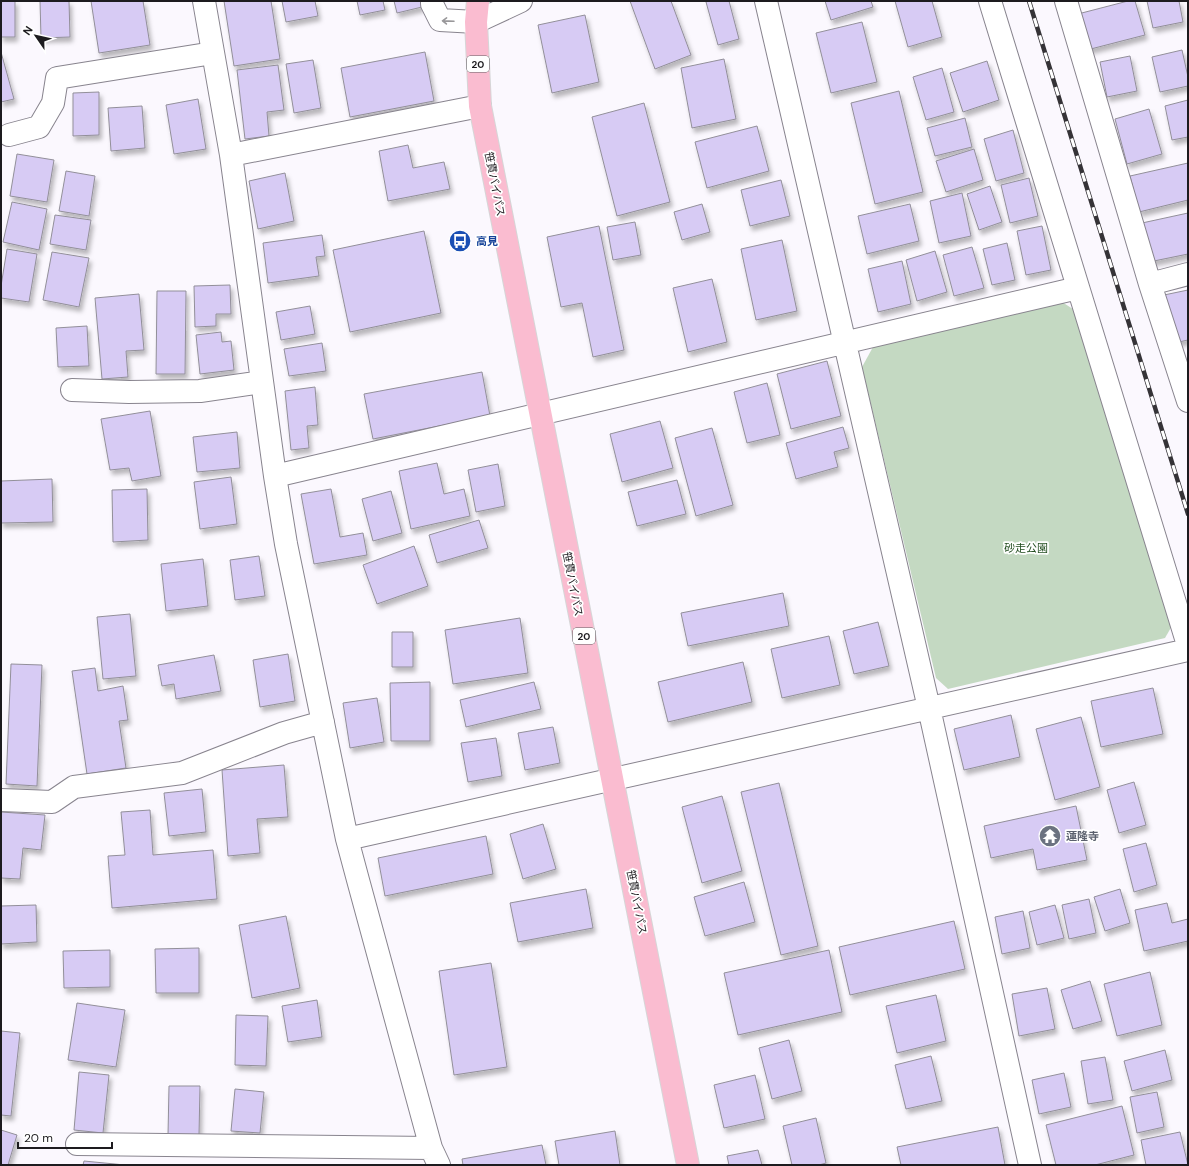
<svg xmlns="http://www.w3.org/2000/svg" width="1189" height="1166" viewBox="0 0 1189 1166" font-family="'DM Sans','Noto Sans JP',sans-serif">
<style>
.green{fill:#c4d9c2}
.building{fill:#d7cbf4;stroke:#928f99;filter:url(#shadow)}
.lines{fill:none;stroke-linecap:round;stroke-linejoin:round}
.minor-casing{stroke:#88848e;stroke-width:24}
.primary-casing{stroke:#d6d6d7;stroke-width:24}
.minor{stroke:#fff;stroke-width:22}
.primary{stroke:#fabcd0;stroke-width:22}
.rail-casing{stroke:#353337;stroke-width:4.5}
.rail{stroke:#fff;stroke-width:3;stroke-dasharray:9;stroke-linecap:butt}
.oneway{stroke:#99989a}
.labels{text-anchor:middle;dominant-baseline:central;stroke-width:3.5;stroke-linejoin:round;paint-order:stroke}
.shield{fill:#fff;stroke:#615f62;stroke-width:1}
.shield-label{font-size:10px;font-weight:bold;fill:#1d1b1f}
.street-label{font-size:11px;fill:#1d1b1f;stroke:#fff}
.transit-label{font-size:11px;font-weight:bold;fill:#164399;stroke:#fff;text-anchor:start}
.park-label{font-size:11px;fill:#224d1f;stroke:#fff}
.worship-label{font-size:11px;font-weight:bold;fill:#5b616d;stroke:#fff;text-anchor:start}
</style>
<defs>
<filter id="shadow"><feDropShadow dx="2.5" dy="4.5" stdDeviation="2" flood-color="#0004"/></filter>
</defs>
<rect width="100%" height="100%" fill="#fbf8fe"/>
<path class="green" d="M 1062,302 L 1076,311 L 1173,624 L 1165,638 L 948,689 L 936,678 L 862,367 L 873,347 Z"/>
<path class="building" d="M 1,1 L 15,1 L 15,37 L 1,37 Z
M 40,1 L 69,1 L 70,37 L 41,38 Z
M 91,1 L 143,1 L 150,45 L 99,53 Z
M 224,1 L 271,1 L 280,59 L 234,66 Z
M 282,1 L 315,1 L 318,16 L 286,22 Z
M 357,1 L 383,1 L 385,10 L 360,15 Z
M 394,1 L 421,1 L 422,7 L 397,13 Z
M 630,1 L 671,1 L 691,55 L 655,69 Z
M 709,1 L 729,1 L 739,39 L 718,45 L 706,2 Z
M 825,1 L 871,1 L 873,7 L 831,20 Z
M 895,1 L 932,1 L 942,37 L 908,47 Z
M 1128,1 L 1135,1 L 1145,35 L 1083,51 L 1074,15 Z
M 1147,1 L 1179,1 L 1183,22 L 1153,28 Z
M 585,15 L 599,82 L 552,93 L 538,25 Z
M 862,22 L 877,82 L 831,93 L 816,33 Z
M 1182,50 L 1188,77 L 1188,86 L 1160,92 L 1152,57 Z
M 1,52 L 14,99 L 1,102 Z
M 425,52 L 434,101 L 350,117 L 341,68 Z
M 1130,56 L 1137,91 L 1107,97 L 1100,62 Z
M 724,59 L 736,119 L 692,128 L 681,68 Z
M 313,60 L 321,108 L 294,113 L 286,64 Z
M 987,61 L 999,100 L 963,112 L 950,73 Z
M 278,65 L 284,110 L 267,112 L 269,136 L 245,139 L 237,70 Z
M 942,68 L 954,112 L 926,120 L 913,77 Z
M 899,91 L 923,192 L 875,204 L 851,103 Z
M 99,92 L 99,135 L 73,136 L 73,93 Z
M 198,99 L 206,149 L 174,154 L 166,105 Z
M 1188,100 L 1188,137 L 1172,140 L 1165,106 Z
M 644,103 L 670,202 L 617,216 L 592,117 Z
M 142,106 L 145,148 L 111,151 L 108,108 Z
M 1149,109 L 1162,154 L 1127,164 L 1115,119 Z
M 965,118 L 972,147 L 935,156 L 927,128 Z
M 757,126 L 769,171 L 707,188 L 695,142 Z
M 1013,130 L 1024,173 L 996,181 L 984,139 Z
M 408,145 L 413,168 L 444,162 L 450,189 L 388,201 L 379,151 Z
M 974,149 L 983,180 L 946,192 L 936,161 Z
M 17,154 L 54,160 L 47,202 L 10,196 Z
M 1188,163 L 1188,200 L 1139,212 L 1130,176 Z
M 66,171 L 95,176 L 89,216 L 59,211 Z
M 285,173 L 294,221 L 258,229 L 249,181 Z
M 1029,178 L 1038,216 L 1010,223 L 1001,185 Z
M 781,180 L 790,216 L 750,226 L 741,190 Z
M 990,186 L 1002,222 L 979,230 L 967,194 Z
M 962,193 L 971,236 L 939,243 L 930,201 Z
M 12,202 L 47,209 L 39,250 L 3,242 Z
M 702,204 L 710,232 L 682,240 L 674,212 Z
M 910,204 L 919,241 L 867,254 L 858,216 Z
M 1188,213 L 1188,254 L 1149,262 L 1142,223 Z
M 55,215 L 91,220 L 86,250 L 50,244 Z
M 635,222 L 641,255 L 613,260 L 607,227 Z
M 599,226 L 624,350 L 593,357 L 582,303 L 561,307 L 547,237 Z
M 1042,226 L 1051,270 L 1026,275 L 1017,231 Z
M 424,231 L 441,313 L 350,332 L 333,250 Z
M 322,235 L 325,256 L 316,257 L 319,276 L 268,283 L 263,243 Z
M 782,240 L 797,311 L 756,320 L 741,249 Z
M 1007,243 L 1015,280 L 992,285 L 983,249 Z
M 972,247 L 984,288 L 954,296 L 943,255 Z
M 7,249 L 37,254 L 29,302 L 1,298 L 1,286 Z
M 935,251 L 947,292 L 917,301 L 906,260 Z
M 52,252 L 89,258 L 79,307 L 43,300 Z
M 902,261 L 911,304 L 878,312 L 868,269 Z
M 712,279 L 727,342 L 688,352 L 673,288 Z
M 230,285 L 231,314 L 216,314 L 216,326 L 195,327 L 194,286 Z
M 1188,290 L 1188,340 L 1174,343 L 1164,295 Z
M 157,291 L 186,291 L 185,374 L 156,374 Z
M 139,294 L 144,350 L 126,351 L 128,377 L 102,379 L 95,298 Z
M 310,306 L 315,334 L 281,340 L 276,312 Z
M 87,326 L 89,366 L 58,367 L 56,328 Z
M 221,332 L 222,342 L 231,341 L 234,370 L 200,374 L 196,335 Z
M 322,343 L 326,371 L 289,376 L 284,349 Z
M 827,361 L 841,416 L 791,429 L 777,374 Z
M 482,372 L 490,416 L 373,439 L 364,394 Z
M 767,383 L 780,435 L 747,443 L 734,392 Z
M 315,387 L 318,425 L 307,426 L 309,448 L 291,450 L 285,391 Z
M 150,411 L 161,476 L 132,481 L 129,468 L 110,470 L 101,419 Z
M 660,421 L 673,468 L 622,482 L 610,434 Z
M 843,427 L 849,448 L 834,452 L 838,467 L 796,479 L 786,443 Z
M 712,428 L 733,505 L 696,516 L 675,438 Z
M 237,432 L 240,468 L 197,472 L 193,437 Z
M 437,463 L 444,494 L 464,489 L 470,516 L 411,529 L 399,471 Z
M 498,464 L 505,506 L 476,512 L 468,470 Z
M 231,477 L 237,524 L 200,529 L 194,482 Z
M 52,479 L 53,522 L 1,523 L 1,481 Z
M 677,480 L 686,514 L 637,526 L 628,492 Z
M 147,489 L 148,540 L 113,542 L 112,490 Z
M 331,489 L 340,537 L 363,533 L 367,555 L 314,564 L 301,494 Z
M 391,491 L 402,533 L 373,541 L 362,499 Z
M 479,520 L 488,548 L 437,563 L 429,535 Z
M 414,546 L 428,586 L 377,604 L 363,565 Z
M 259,556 L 265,596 L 235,600 L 230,560 Z
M 203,559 L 208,606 L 166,611 L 161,564 Z
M 783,593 L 789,626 L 688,646 L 681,613 Z
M 130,614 L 136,676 L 103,679 L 97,617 Z
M 520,618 L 528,673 L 453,684 L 445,630 Z
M 878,622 L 889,666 L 854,674 L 843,631 Z
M 392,632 L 413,632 L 413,667 L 392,667 Z
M 829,636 L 840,685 L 782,698 L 771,649 Z
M 288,654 L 295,701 L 260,707 L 253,660 Z
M 214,655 L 221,691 L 176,699 L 174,684 L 162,686 L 158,665 Z
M 743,662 L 752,702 L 668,722 L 658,682 Z
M 11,664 L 42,665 L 37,786 L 6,784 Z
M 95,668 L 98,691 L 123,686 L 128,720 L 119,721 L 126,768 L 87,774 L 72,671 Z
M 430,682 L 430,741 L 391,741 L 390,683 Z
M 534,682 L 541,709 L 466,727 L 460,700 Z
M 1153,688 L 1163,734 L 1101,747 L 1091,701 Z
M 377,698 L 384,742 L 350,748 L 343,703 Z
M 1011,715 L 1020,757 L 964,770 L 954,729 Z
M 1081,717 L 1100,787 L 1055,800 L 1036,729 Z
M 553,727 L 560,763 L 525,770 L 518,733 Z
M 496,738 L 502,776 L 468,782 L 461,743 Z
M 284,765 L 288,817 L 257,819 L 260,853 L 228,856 L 222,770 Z
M 1134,782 L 1146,825 L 1119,833 L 1107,790 Z
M 779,783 L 818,946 L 781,955 L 741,792 Z
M 202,789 L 206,832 L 169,836 L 164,793 Z
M 722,796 L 742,871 L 702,883 L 682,807 Z
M 1076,806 L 1087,860 L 1037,870 L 1033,849 L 991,858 L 984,826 Z
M 150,810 L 153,855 L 213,850 L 217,899 L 112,908 L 108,856 L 125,855 L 121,812 Z
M 1,812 L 45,815 L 41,850 L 23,848 L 20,879 L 1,878 Z
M 543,824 L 556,869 L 523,879 L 510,834 Z
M 486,836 L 493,874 L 385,896 L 378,858 Z
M 1146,843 L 1157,885 L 1134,892 L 1123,849 Z
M 744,882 L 755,922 L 705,936 L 694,897 Z
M 586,889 L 593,928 L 518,942 L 510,903 Z
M 1120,889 L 1130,923 L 1105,931 L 1094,897 Z
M 1089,899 L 1096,933 L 1069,939 L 1062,905 Z
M 1167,903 L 1172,923 L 1188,919 L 1188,941 L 1144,951 L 1135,910 Z
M 36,905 L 37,942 L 1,944 L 1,906 Z
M 1055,905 L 1064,938 L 1037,945 L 1029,912 Z
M 1023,911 L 1030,948 L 1002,954 L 995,917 Z
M 286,916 L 300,988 L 252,998 L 239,925 Z
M 954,921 L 965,969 L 850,995 L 839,947 Z
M 199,948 L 199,993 L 156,993 L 155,949 Z
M 110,950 L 110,987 L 64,988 L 63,951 Z
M 829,950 L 842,1012 L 738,1035 L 724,973 Z
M 491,963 L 507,1067 L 454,1075 L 439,971 Z
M 1150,972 L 1162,1025 L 1117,1036 L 1104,984 Z
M 1090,981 L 1102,1021 L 1073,1029 L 1061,990 Z
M 1047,988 L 1055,1029 L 1019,1036 L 1012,994 Z
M 936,995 L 946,1041 L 897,1053 L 886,1006 Z
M 317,1000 L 322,1037 L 288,1042 L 282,1006 Z
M 77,1003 L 125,1010 L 116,1067 L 68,1060 Z
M 236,1015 L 268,1016 L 266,1066 L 235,1065 Z
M 1,1031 L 20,1033 L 11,1116 L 1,1115 Z
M 789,1040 L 802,1091 L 772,1099 L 759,1048 Z
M 1165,1050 L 1172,1080 L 1132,1091 L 1124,1061 Z
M 931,1056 L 942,1101 L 906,1109 L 895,1065 Z
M 1105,1057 L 1113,1100 L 1088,1104 L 1081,1061 Z
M 79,1072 L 109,1075 L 103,1133 L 74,1130 Z
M 1064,1073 L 1071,1107 L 1039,1114 L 1032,1080 Z
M 755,1075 L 765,1119 L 724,1128 L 714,1085 Z
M 169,1086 L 200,1086 L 199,1135 L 168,1135 Z
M 235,1089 L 264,1092 L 260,1133 L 231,1131 Z
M 1157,1092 L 1164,1127 L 1137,1133 L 1130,1097 Z
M 1122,1106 L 1134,1155 L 1095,1165 L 1056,1165 L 1046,1125 Z
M 816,1118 L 826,1163 L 819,1165 L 792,1165 L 783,1126 Z
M 998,1127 L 1005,1165 L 901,1165 L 897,1147 Z
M 1,1130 L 17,1135 L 8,1165 L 1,1165 Z
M 615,1131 L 620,1165 L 559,1165 L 555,1141 Z
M 1180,1132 L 1188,1165 L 1146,1165 L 1141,1140 Z
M 542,1145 L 546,1165 L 463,1165 L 462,1159 Z
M 758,1150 L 762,1165 L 729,1165 L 727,1156 Z
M 84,1161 L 125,1165 L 83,1165 Z"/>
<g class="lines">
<g class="minor-casing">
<path id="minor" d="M 204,1 L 231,155 L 275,476 L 286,544 L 347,839 L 358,880 L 431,1148 L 439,1165
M 432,1 L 432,4 L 440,20 L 476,22 L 521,1
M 766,1 L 929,708 L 1030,1165
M 990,1 L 1188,645
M 1066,1 L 1150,284 L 1188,401
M 9,135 L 39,127 L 53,103 L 57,78 L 213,53
M 231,155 L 480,106
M 1150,284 L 1188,274
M 72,390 L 129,392 L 200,391 L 262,382
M 275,476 L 1078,288
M 1,800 L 52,802 L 74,787 L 182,773 L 284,733 L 323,722
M 347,839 L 1188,650
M 77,1144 L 431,1148"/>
</g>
<g class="primary-casing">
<path id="primary" d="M 478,1 L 476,22 L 480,106 L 688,1165"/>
</g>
<use href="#minor" class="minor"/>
<use href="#primary" class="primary"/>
<g class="rail-casing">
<path id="rail" d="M 1029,1 L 1188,514"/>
</g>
<use href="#rail" class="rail"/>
</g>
<defs><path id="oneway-shaft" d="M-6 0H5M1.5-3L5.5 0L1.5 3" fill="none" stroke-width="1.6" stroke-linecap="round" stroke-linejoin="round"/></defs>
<use class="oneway" href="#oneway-shaft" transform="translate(448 21) rotate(-178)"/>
<defs>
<g id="bus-disc" transform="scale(1.15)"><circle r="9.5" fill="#1a4fb4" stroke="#fff"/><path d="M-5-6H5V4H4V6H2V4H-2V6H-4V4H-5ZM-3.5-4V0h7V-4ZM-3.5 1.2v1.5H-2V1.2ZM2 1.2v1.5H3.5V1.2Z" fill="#fff"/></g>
<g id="temple-disc" transform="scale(1.15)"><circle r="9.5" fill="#6b7280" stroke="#fff"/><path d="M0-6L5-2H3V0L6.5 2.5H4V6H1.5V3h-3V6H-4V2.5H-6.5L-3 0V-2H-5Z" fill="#fff"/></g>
</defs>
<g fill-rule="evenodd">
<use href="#bus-disc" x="460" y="241"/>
<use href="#temple-disc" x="1050" y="836"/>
</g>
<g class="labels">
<g class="shield">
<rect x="467" y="56" width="22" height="16" rx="3"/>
<rect x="573" y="628" width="22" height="16" rx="3"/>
</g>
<g class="shield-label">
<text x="478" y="64">20</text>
<text x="584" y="636">20</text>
</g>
<g class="street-label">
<text transform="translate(495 184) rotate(79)">笹貫バイパス</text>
<text transform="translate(573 584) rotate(79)">笹貫バイパス</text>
<text transform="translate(637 902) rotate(79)">笹貫バイパス</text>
</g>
<g class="transit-label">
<text x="476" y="241">高見</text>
</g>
<g class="park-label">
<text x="1026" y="548">砂走公園</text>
</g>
<g class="worship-label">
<text x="1066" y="836">蓮隆寺</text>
</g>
</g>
<rect width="1189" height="1166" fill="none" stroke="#1d1b1f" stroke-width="4"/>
<g transform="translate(36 36) rotate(304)" stroke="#ffffff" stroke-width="3" paint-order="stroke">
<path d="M0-3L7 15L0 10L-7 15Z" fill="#1d1b1f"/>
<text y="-6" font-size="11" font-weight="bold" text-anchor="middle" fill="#1d1b1f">N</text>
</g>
<path d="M18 1142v6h94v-6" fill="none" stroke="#1d1b1f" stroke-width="2"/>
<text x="24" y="1142" font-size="12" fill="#1d1b1f" stroke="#ffffff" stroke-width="3" paint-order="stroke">20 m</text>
</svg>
